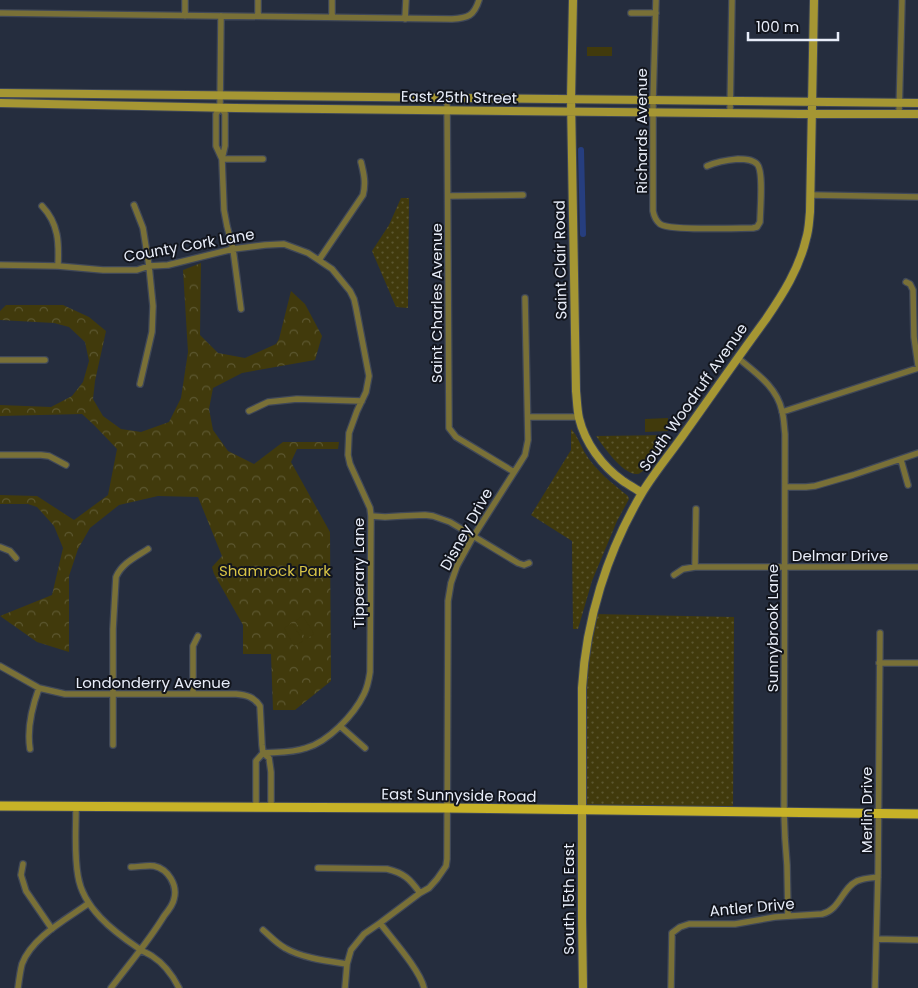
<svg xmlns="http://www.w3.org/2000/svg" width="918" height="988" viewBox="0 0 918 988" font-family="Poppins,sans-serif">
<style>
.grass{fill:url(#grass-dots)}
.park{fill:url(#park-crowns)}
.garden{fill:#413a0c}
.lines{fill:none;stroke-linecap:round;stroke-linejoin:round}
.canal{stroke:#263e7f;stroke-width:6}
.street-casing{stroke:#404858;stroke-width:8}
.secondary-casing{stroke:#404858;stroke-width:10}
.primary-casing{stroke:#404858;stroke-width:11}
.street{stroke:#797037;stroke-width:5.5}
.secondary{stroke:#a59633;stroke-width:8}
.primary{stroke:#c7b227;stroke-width:9}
.labels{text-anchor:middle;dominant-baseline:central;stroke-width:4;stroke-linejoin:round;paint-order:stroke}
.street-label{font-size:15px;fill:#e8edf9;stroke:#12151d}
.park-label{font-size:15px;fill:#d8c446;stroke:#12151d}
</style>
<defs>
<pattern id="grass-dots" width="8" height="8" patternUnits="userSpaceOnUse" patternTransform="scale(1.25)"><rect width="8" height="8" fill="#413a0c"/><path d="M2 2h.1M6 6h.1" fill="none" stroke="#5c5730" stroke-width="1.8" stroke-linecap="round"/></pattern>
<pattern id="park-crowns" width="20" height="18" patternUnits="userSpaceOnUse" patternTransform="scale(1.25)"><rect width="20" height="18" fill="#413a0c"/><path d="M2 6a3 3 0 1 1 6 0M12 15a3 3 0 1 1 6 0" fill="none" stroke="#5c5730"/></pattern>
</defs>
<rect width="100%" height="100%" fill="#252d3e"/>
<path class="grass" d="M 401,198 L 409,198 L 408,308 L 396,307 L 372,251 L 389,225 Z
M 571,429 C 578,436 580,445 585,453 C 596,471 612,483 628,496 L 629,499 L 617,521 L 592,581 L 578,629 L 573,629 L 572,541 L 531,515 L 571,450 Z
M 670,435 L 644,470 C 641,472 640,474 637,474 C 623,475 603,446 596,436 Z
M 592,614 L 734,617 L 733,812 L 582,810 L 583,673 Z"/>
<path class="park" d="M 201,263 L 200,335 L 218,353 L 245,358 L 276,344 L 279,339 L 291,291 L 305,304 L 322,336 L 315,360 L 242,373 L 213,388 L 209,409 L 213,430 L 228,451 L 254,464 L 283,442 L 339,442 L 338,449 L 297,449 L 291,462 L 330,532 L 331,681 L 295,710 L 273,710 L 271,654 L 243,654 L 243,625 L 214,574 L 212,567 L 222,556 L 198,497 L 158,496 L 119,505 L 90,528 L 78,549 L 69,576 L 69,652 L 37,642 L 0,616 L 52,595 L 63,548 L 54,526 L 37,507 L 28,504 L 0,504 L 0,495 L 37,496 L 74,520 L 108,495 L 117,449 L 94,425 L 82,414 L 0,416 L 0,405 L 51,407 L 72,396 L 83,382 L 89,361 L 85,342 L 69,327 L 54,323 L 0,320 L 0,311 L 6,305 L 63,305 L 89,317 L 106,331 L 95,381 L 93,399 L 103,416 L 121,429 L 141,432 L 169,422 L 181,398 L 188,352 L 183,270 Z"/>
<path class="garden" d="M 587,47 L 612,47 L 612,56 L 587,56 Z
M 668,418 L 668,431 L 645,432 L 645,419 Z
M 303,616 L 314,634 L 306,639 L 295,621 Z
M 292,623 L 303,641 L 294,646 L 284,628 Z"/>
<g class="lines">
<path class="canal" d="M 581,150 L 583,234"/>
<g class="street-casing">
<path id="street" d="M 185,0 L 185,16
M 656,0 L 653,100 L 653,211 C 654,216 655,220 660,224 C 669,231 738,228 753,228 L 757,227 L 760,222 C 760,211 764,171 757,164 C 752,159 744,159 738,159 C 727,160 718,161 707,166
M 0,13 L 452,19 C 468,18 474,16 479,0
M 631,13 L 656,13
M 221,16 L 220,108 L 216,114 L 216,146 L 222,159 L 224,210 L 227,226 L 233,249 L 241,309
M 258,16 L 258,0
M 332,17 L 332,0
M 405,19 L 406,0
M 447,98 L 449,428 L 456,437 L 514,472
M 220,108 L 225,113 L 225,146 L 222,159 L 263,159
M 730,114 L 732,0
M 899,114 L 902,0
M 811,195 L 918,197
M 448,196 L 523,195
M 134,205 L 143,228 L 149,266 L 153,306 L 152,332 L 140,384
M 42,206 C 59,224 59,243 58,266
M 319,260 L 363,195 C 366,183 364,174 361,162
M 0,265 L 58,266 L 103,270 L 137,270 L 149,266 L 168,265 L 233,249 L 265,245 L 284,244 L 308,253 L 332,269 L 350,291 L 354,299 L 356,308 L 369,376 L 366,392 L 357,411 L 349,433 L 348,455 L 350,464 L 370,508 L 371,516 L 370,672 C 369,679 367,688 364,694 C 354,715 328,742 306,748 C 292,753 277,752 263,753
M 906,282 L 910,284 L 913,290 L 914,337 L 918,365
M 738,358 C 756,373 777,387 782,411 C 784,418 784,426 785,434 L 784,812 L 785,838 L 787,865 L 788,916
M 0,360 L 45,360
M 249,411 L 268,402 L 297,399 L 362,401
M 782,412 L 918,368
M 528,417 L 579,417
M 0,455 L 41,455 L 49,456 L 66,465
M 901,460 L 908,485
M 786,487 L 806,487 L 815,486 L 853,475 L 918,453
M 371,516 L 385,517 L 401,516 L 425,515 L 433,516 L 450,522 L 518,563 L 524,565 L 529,563
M 0,547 L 10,551 L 16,558
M 695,567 L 696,509
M 674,575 L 683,569 L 695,567 L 918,567
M 879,663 L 918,663
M 0,666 L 39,688 L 65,694 L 236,694 C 247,695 254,697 260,706 L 262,745 L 263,753 L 269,758 L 271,772 L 271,807
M 193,694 L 193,646 L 198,636
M 340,726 L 365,748
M 113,745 L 113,629 L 116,577 C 122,563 136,557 148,549
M 30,749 C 27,730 32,707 39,688
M 76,807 C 76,830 74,854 78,876 C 83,908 113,931 138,948 C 142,951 147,953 152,956 C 163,963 173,976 179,988
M 256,807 L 256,761 L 263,753
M 23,864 L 21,875 L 26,891 L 52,929
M 318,868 L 387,869 C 404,873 410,879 420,893
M 380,923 C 392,939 420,970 424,988
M 263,930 C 270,936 276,943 285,948 C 302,958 327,961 347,964
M 877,939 L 918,940
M 18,988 C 19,980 20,972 22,964 C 32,937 67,919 89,903
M 111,988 C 129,964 149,941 164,916 C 168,911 173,905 174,899 C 178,885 168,869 154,866 C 147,865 138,867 131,867
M 345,988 L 347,964 L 351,950 L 364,934 L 380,923 L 420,893 L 429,888 L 437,879 L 446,866 L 447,859 L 448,601 L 451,583 L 457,566 L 473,537 L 520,463 L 525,455 L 528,440 L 525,298
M 671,988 L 672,933 L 680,927 L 689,924 L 735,924 L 775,917 L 822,914 C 840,910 842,888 857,881 C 864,878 871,878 878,877
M 875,988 L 878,873 L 880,633"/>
</g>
<g class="secondary-casing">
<path id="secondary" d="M 573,0 L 571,99 L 576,391 C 577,400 577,409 579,418 C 585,443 602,466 623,481 C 629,485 636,489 642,493
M 0,93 L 918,103
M 0,103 L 235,108 L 800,114 L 918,114
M 583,988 L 582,917 L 582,688 C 586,620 607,552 642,493 C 654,473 670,454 684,434 C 711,396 738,357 766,319 C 783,294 799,269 806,239 C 809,230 809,221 810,212 L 814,0"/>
</g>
<g class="primary-casing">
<path id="primary" d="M 0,806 L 447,808 L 918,814"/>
</g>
<use href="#street" class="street"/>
<use href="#secondary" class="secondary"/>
<use href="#primary" class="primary"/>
</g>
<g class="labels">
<g class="street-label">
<text transform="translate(459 97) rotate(1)">East 25th Street</text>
<text transform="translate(641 131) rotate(-90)">Richards Avenue</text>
<text transform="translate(189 245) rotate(-10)">County Cork Lane</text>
<text transform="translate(560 260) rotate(-91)">Saint Clair Road</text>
<text transform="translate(436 303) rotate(-90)">Saint Charles Avenue</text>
<text transform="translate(693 397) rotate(-55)">South Woodruff Avenue</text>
<text transform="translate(466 529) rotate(-61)">Disney Drive</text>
<text x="840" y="555">Delmar Drive</text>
<text transform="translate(358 573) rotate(-90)">Tipperary Lane</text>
<text transform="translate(772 628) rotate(-90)">Sunnybrook Lane</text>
<text x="153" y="682">Londonderry Avenue</text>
<text transform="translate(459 795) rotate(1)">East Sunnyside Road</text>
<text transform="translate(866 810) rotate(-90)">Merlin Drive</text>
<text transform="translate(568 899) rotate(-90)">South 15th East</text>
<text transform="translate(752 907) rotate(-5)">Antler Drive</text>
</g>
<g class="park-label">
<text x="275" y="570">Shamrock Park</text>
</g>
</g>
<path d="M748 32v8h90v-8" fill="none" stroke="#e8edf9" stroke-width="2.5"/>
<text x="756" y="32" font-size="15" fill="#e8edf9" stroke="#12151d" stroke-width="4" paint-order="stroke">100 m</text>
</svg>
